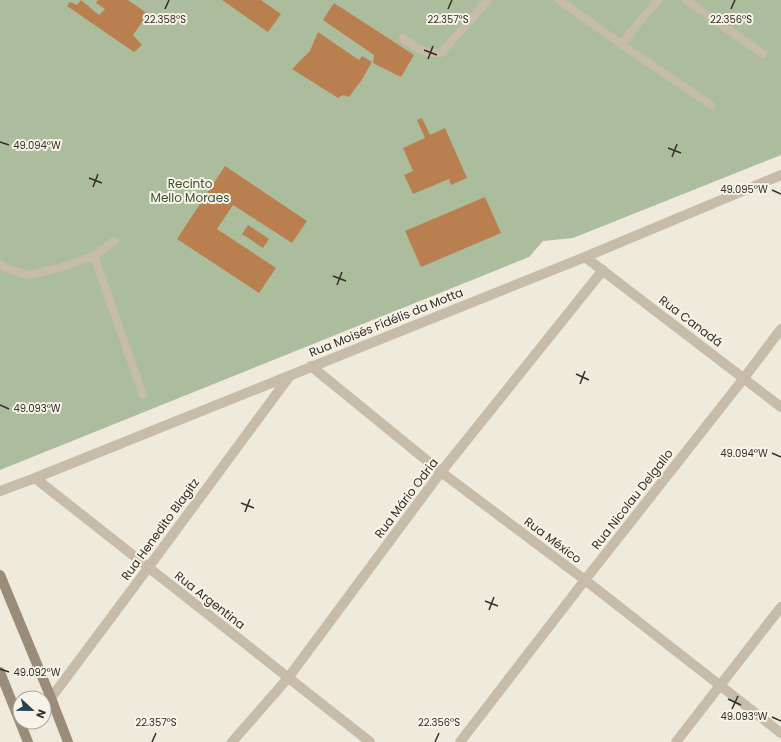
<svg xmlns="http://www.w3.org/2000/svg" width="781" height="742" viewBox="0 0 781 742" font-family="Poppins,sans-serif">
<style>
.green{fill:#acbd9d}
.building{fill:#ba7f4f}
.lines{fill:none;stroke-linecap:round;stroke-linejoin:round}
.service{stroke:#c6bca9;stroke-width:8}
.minor{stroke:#c6bca9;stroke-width:10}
.secondary{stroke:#998c7b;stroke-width:10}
.ticks{fill:none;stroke:#342e28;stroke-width:1.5}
.labels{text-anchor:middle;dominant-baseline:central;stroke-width:4;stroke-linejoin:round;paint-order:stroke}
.park-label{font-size:12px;fill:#3d502e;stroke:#f7f3e8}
.street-label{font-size:12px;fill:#342e28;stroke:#f7f3e8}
.ticks-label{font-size:10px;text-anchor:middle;fill:#342e28;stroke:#f7f3e8;stroke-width:4;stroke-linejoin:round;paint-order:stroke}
</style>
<rect width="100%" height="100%" fill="#efeadc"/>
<path class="green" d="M 0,0 L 781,0 L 781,155 L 573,238 L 543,241 L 529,257 L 0,470 Z"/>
<path class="building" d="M 81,0 L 99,15 L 105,9 L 96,3 L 98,0 L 128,0 L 148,14 L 133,35 L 142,45 L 134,52 L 67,6 L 70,2 L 77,5 Z
M 222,0 L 261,0 L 281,14 L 268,32 Z
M 334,3 L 414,55 L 401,77 L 373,63 L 374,55 L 323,20 Z
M 318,32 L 359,60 L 362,56 L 372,62 L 361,81 L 349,97 L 343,95 L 338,98 L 292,69 L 310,51 Z
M 422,118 L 430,135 L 445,128 L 467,178 L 451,185 L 449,179 L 413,194 L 404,175 L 413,171 L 403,148 L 425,138 L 417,120 Z
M 225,166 L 307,221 L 292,243 L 233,205 L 217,229 L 276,268 L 259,293 L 177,239 Z
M 485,197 L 501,233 L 421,267 L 405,231 Z
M 248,225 L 269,239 L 263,248 L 242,234 Z"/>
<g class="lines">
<path class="service" d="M 559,0 L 621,44 L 711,105
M 686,0 L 763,54
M 403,38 C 415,47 425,55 441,53 L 488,0
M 621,44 L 658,0
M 114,241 L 94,256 L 143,395
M 0,264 L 5,268 L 28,275 L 59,268 L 94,256"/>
<path class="minor" d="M 585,257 L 781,407
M 311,366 L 441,472 L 585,580 L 781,733
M 35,478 L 370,742
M 0,491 L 35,478 L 585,257 L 781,175
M 51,698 L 148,568 L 289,377
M 232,742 L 288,678 L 441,472 L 603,270
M 460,742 L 585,580 L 744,378 L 781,329
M 676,742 L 781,607"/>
<path class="secondary" d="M 0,575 L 51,698 L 68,742
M 0,672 L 28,742"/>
</g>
<path class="ticks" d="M 165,9 L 169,0M 448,9 L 452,0M 731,9 L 735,0M 424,50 L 437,55M 428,59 L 433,46M 0,142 L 9,145M 668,148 L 681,153M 672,157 L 677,144M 89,178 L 102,183M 93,187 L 98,174M 772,190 L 781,194M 333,276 L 346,281M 337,285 L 342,272M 576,374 L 589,380M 580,384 L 585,371M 0,405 L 9,409M 772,453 L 781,457M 241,503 L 254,508M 245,512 L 250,499M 485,601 L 498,606M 489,610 L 494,597M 0,669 L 9,672M 728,699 L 741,705M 732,709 L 738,696M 772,717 L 781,721M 152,742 L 156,733M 435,742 L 439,733"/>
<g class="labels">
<g class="park-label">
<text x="190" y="183">Recinto<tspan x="190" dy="14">Mello Moraes</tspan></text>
</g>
<g class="street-label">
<text transform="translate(691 321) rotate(37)">Rua Canadá</text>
<text transform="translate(386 322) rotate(-22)">Rua Moisés Fidélis da Motta</text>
<text transform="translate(406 498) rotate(-53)">Rua Mário Odria</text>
<text transform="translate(632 499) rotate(-52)">Rua Nicolau Delgallo</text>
<text transform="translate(160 529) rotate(-54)">Rua Henedito Blagitz</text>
<text transform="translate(553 540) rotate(37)">Rua México</text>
<text transform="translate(210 600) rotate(38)">Rua Argentina</text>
</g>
</g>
<g class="ticks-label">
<text x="165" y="23">22.358°S</text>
<text x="448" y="23">22.357°S</text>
<text x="731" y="23">22.356°S</text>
<text x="37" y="149">49.094°W</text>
<text x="744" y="193">49.095°W</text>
<text x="37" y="412">49.093°W</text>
<text x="744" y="457">49.094°W</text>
<text x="37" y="676">49.092°W</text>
<text x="744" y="720">49.093°W</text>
<text x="156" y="726">22.357°S</text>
<text x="439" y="726">22.356°S</text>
</g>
<g transform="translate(32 710) rotate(112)"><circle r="19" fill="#f7f3e8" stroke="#a9a49b"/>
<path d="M0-3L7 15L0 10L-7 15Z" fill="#224451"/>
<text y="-6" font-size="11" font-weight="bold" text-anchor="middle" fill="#342e28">N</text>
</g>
</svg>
